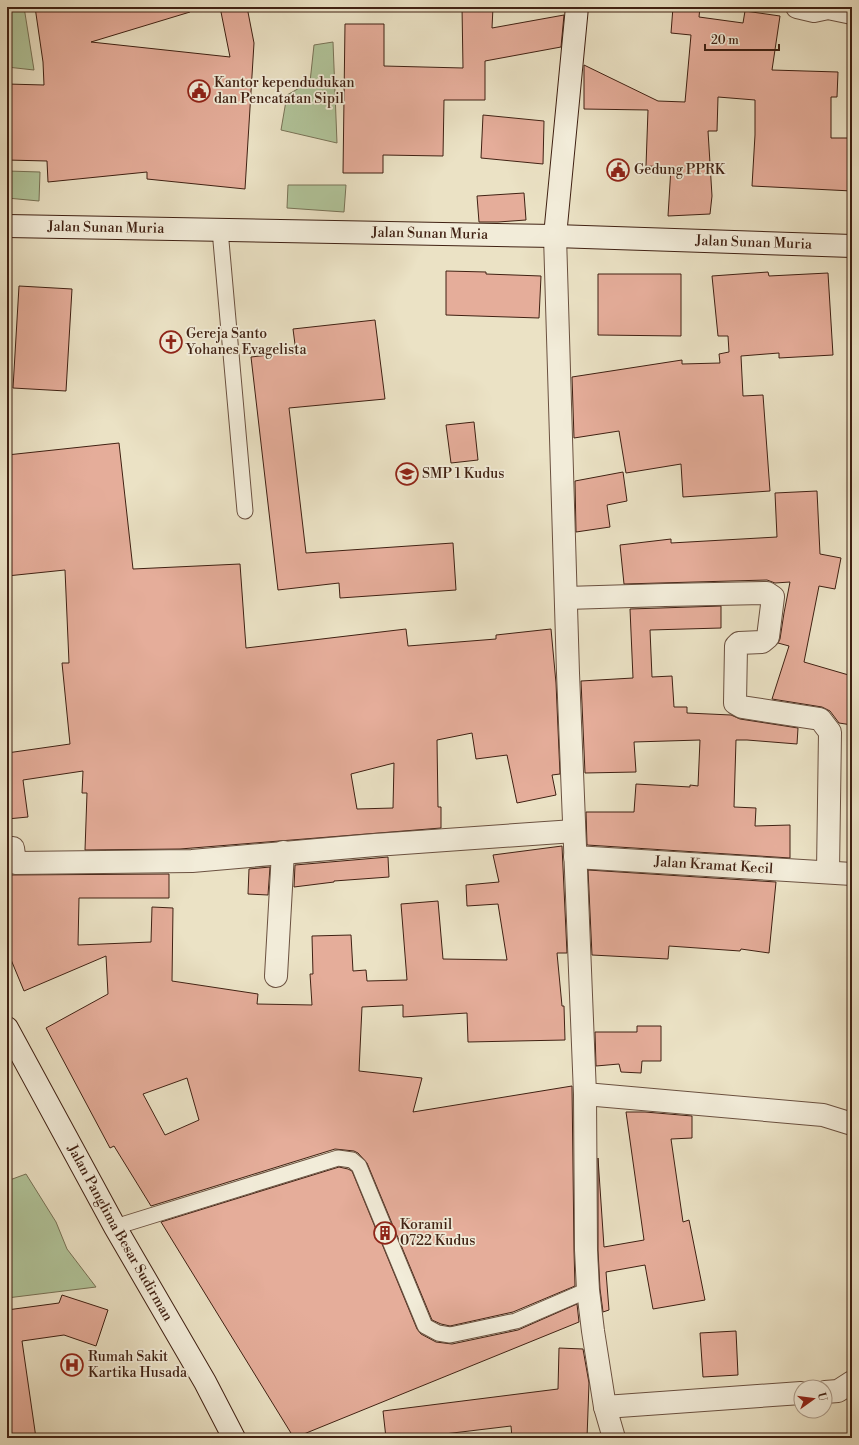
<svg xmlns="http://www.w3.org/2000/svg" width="859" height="1445" viewBox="0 0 859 1445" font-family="'Libre Bodoni',serif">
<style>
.green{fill:#b1c49a;stroke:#787256}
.building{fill:#e5ad9a;stroke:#402113;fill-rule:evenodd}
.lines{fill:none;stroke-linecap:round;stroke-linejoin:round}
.lane-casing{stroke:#6b5140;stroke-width:17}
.street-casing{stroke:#6b5140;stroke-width:24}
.secondary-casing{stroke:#402113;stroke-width:24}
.lane{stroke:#f2ecd9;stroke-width:15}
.street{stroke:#f2ecd9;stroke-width:22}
.secondary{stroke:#f2ecd9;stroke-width:22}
.labels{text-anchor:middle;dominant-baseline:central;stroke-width:3.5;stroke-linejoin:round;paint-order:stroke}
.poi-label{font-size:14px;fill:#402113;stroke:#f2ecd9;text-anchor:start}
.street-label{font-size:14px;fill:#402113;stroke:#f2ecd9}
</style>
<rect width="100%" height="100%" fill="#ebe2c5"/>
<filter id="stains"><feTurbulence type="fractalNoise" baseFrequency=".005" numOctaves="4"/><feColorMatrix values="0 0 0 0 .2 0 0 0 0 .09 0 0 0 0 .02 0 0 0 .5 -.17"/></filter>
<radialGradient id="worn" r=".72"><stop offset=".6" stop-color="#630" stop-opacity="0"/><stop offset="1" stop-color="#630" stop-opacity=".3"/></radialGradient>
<path class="green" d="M 7,7 L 24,7 L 34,70 L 7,67 Z
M 333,42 L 337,143 L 281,130 L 287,95 L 310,82 L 314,45 Z
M 7,171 L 40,172 L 39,201 L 7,198 Z
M 288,185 L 346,185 L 344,212 L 287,208 Z
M 26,1174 L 56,1222 L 67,1249 L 96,1287 L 7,1298 L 7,1181 Z"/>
<path class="building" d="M 35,7 L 189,7 L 190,12 L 91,42 L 230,57 L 220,7 L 247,7 L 254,43 L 245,189 L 147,179 L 147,172 L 48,182 L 47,161 L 7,160 L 7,84 L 44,85 L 43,62 Z
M 462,7 L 493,7 L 492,28 L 564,15 L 561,47 L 485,61 L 485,100 L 444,100 L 443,156 L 383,155 L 383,173 L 343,173 L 345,24 L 384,24 L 384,66 L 463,68 Z
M 673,7 L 700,7 L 699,17 L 743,23 L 745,11 L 780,16 L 772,70 L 838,72 L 837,97 L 831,97 L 831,138 L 852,138 L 852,191 L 752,186 L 755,135 L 755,100 L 718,97 L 717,131 L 708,131 L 712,196 L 710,214 L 668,216 L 671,167 L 646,166 L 648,110 L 584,109 L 584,65 L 658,101 L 685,102 L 691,35 L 671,33 Z
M 483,115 L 544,121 L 543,164 L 481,158 Z
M 524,193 L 526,220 L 498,222 L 479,222 L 477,196 Z
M 446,271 L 486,272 L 486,274 L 541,276 L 539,318 L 446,315 Z
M 768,272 L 769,276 L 828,273 L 833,355 L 779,358 L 779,353 L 741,356 L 743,396 L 763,395 L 770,491 L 683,497 L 681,464 L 626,473 L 619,431 L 574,438 L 572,377 L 682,360 L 682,364 L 720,363 L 719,354 L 729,352 L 728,336 L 718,336 L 712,276 Z
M 598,274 L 681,274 L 681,336 L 598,335 Z
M 19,286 L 72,289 L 66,391 L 13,388 Z
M 375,320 L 385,399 L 289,408 L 306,553 L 453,543 L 456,590 L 340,598 L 339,583 L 278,590 L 251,357 L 296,352 L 293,329 Z
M 474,422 L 478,460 L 451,463 L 446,425 Z
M 119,443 L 133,569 L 240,564 L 246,648 L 406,629 L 408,646 L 496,639 L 496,635 L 551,629 L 556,683 L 560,774 L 552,775 L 556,795 L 517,803 L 507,755 L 476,759 L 472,733 L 437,740 L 438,807 L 441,807 L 441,828 L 180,849 L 85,850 L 87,793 L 82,793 L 83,771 L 23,780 L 28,817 L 7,819 L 7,753 L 70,744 L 62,663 L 69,663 L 65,570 L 7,576 L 7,455 ZM 394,763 L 393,808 L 357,809 L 351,774 Z
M 623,472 L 627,501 L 607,505 L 610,527 L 576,532 L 575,481 Z
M 817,491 L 820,554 L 841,558 L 835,589 L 819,586 L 804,662 L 852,676 L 852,725 L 839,723 L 830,711 L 822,707 L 772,699 L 789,646 L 778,643 L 780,639 L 784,613 L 790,582 L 775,583 L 767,580 L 624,584 L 620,545 L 671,539 L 671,543 L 777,537 L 775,493 Z
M 721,606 L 721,628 L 650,630 L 652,677 L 672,676 L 674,707 L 687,707 L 687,713 L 731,715 L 740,719 L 798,728 L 797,744 L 747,740 L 736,740 L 734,807 L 756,808 L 755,826 L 790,825 L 790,858 L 587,845 L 586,812 L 634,812 L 636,784 L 690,787 L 690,785 L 698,786 L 700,740 L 634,742 L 636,772 L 585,773 L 581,681 L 633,678 L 630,609 Z
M 562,846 L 567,953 L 557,953 L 562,1006 L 564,1006 L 565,1040 L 468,1042 L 467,1013 L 403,1017 L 403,1005 L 362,1007 L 359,1071 L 422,1078 L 413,1112 L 572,1086 L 574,1250 L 575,1286 L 513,1312 L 450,1326 L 441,1324 L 432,1320 L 367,1163 L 358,1153 L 354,1151 L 335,1149 L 151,1206 L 114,1146 L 110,1148 L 46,1028 L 108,994 L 106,956 L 24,991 L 7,950 L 7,875 L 169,874 L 169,898 L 79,898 L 78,945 L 151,942 L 152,907 L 173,908 L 172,981 L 258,994 L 257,1004 L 312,1005 L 310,974 L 313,974 L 312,936 L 351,935 L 353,971 L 366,970 L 367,981 L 407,980 L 401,904 L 438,901 L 443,959 L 507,960 L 498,904 L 467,906 L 466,885 L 499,882 L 493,855 ZM 187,1078 L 199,1120 L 165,1135 L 143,1094 Z
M 388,857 L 389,877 L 334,881 L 334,882 L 294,887 L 295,865 Z
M 270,867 L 268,895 L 248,894 L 249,869 Z
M 588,870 L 776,882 L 769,953 L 741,949 L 740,951 L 669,946 L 668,959 L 592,955 Z
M 637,1026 L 661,1026 L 661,1061 L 642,1061 L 641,1073 L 621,1072 L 619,1064 L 596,1066 L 595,1032 L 637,1032 Z
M 626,1112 L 645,1112 L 692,1116 L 692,1138 L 671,1139 L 683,1222 L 689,1220 L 705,1300 L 653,1309 L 645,1265 L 606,1272 L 609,1310 L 603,1312 L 600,1289 L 598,1250 L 598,1158 L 604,1247 L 644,1240 Z
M 339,1167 L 348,1169 L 352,1171 L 417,1329 L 421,1334 L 436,1342 L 452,1344 L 518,1330 L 577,1304 L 579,1322 L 294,1438 L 161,1222 Z
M 62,1295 L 108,1310 L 96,1346 L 64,1335 L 22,1341 L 36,1438 L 7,1438 L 7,1310 L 59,1303 Z
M 736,1331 L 738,1375 L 703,1377 L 700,1333 Z
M 559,1348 L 583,1349 L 589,1383 L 587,1438 L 512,1438 L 511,1426 L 411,1438 L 386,1438 L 383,1411 L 558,1389 Z"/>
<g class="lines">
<g class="lane-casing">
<path id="lane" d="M 220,230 L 245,511
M 115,1227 L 338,1158 L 352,1160 L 359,1166 L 425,1326 L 438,1333 L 450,1335 L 516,1321 L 588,1290"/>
</g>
<g class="street-casing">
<g id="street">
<path d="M 797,7 L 814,11 L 828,8 L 852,13"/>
<path d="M 555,236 L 568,673 L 585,1094 L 586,1250 L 588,1290 L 593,1331 L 605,1407 L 614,1438"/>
<path d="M 566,598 L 665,595 L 767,593 L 773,597 L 768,637 L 762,642 L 739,643 L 736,646 L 735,703 L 742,707 L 820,719 L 830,732 L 828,872"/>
<path d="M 7,848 L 13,848 L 15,863 L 192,861 L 375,845 L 574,831"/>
<path id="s1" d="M 575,857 L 852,874"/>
<path d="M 276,976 L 283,852"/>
<path d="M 585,1094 L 823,1115 L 852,1124"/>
<path d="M 825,1392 L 838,1391 L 852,1382"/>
<path d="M 605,1407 L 801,1393"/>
</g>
</g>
<g class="secondary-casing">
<g id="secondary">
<path id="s2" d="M 7,226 L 555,236 L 852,246"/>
<path d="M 555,236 L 577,7"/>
<path id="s3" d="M 7,1028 L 115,1227 L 205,1382 L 234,1438"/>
</g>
</g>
<use href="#lane" class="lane"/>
<use href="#street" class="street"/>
<use href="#secondary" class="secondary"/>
</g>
<defs>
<g id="civic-ring" transform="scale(1.15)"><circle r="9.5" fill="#f2ecd9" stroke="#8f2418" stroke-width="1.5"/><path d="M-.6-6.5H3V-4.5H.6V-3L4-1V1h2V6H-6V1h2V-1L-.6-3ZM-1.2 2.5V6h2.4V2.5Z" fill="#8f2418"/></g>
<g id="church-ring" transform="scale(1.15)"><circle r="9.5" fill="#f2ecd9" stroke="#8f2418" stroke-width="1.5"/><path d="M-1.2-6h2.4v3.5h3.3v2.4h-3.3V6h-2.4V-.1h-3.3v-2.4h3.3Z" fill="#8f2418"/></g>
<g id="school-ring" transform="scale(1.15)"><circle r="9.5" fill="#f2ecd9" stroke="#8f2418" stroke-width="1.5"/><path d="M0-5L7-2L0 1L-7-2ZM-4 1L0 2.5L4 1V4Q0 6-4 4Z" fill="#8f2418"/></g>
<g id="building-ring" transform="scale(1.15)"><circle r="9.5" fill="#f2ecd9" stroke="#8f2418" stroke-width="1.5"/><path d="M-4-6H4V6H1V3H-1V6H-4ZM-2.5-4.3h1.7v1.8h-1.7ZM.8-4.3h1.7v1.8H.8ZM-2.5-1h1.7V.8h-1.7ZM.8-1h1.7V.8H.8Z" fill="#8f2418"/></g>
<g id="hospital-ring" transform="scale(1.15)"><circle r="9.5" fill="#f2ecd9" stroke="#8f2418" stroke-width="1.5"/><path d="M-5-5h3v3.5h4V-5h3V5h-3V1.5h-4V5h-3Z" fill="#8f2418"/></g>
</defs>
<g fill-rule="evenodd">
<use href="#civic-ring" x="199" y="91"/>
<use href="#civic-ring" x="618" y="170"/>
<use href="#church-ring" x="171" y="342"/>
<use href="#school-ring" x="407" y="474"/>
<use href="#building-ring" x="385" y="1233"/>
<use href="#hospital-ring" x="72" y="1365"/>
</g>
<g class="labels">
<g class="poi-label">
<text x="214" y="83">Kantor kependudukan<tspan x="214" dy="16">dan Pencatatan Sipil</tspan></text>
<text x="634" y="170">Gedung PPRK</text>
<text x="186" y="334">Gereja Santo<tspan x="186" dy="16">Yohanes Evagelista</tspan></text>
<text x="422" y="474">SMP 1 Kudus</text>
<text x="400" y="1225">Koramil<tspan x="400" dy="16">0722 Kudus</tspan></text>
<text x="88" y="1357">Rumah Sakit<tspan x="88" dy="16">Kartika Husada</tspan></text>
</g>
<g class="street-label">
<text stroke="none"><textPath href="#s2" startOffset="99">Jalan Sunan Muria</textPath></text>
<text stroke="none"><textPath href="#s2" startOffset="423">Jalan Sunan Muria</textPath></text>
<text stroke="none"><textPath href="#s2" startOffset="747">Jalan Sunan Muria</textPath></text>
<text stroke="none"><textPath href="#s1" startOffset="139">Jalan Kramat Kecil</textPath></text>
<text stroke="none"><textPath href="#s3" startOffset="234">Jalan Panglima Besar Sudirman</textPath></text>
</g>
</g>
<rect width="859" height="1445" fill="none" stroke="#ebe2c5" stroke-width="24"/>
<rect x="8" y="8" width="843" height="1429" fill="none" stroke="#402113" stroke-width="2"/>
<rect x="12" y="12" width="835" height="1421" fill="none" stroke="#402113"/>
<g transform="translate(813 1399) rotate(76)"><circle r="19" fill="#f2ecd9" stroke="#ab9b8a"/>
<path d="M0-3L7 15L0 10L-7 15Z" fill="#8f2418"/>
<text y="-6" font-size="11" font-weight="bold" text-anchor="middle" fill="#402113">U</text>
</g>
<path d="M705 44v6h74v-6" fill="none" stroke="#402113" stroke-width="2"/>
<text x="711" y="44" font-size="12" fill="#402113" stroke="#f2ecd9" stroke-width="3" paint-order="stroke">20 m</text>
<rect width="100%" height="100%" filter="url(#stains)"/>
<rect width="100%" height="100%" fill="url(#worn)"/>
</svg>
